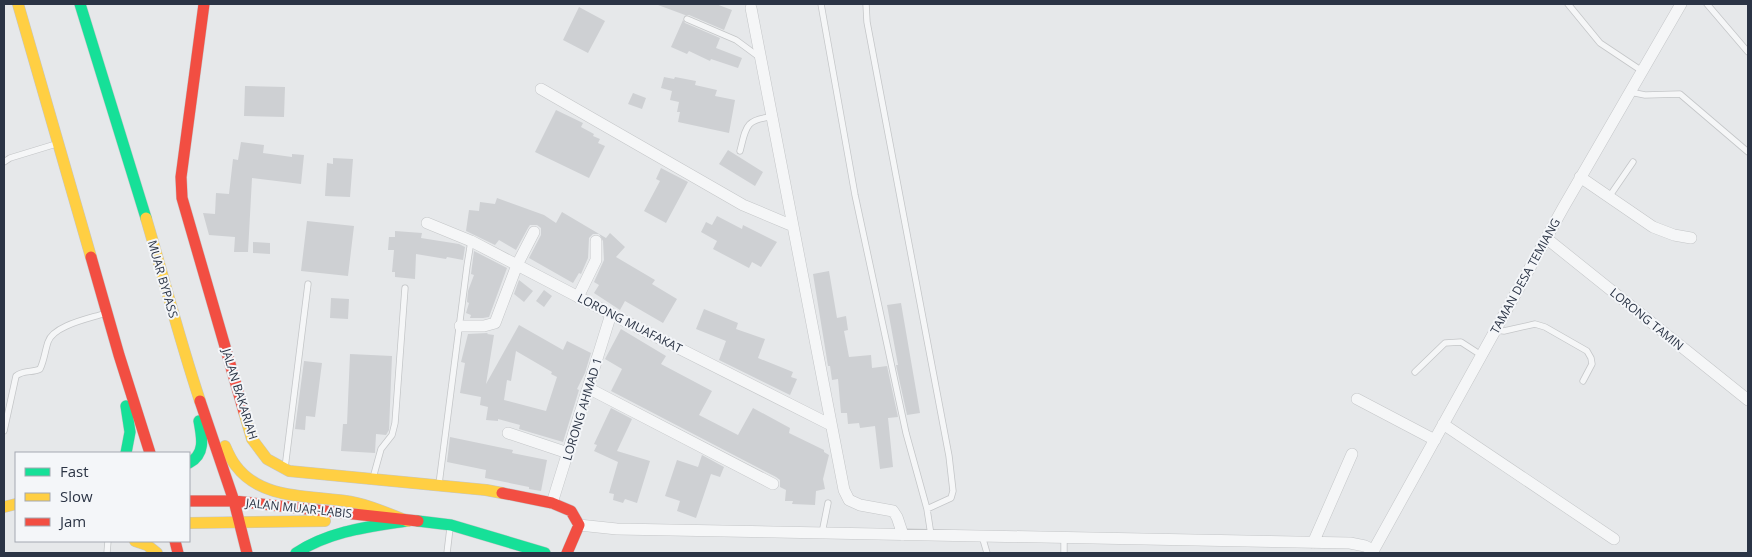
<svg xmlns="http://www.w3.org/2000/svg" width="1752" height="557" viewBox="0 0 1752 557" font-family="'Open Sans',sans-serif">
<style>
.building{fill:#ced0d3;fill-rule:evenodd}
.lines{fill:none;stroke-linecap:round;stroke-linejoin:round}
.lane-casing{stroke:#c4c6c8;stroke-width:7}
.street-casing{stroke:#c4c6c8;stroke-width:12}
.fast-casing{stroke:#c4c6c8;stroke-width:12}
.slow-casing{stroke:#c4c6c8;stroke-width:12}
.jam-casing{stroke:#c4c6c8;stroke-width:12}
.lane{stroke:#f5f6f7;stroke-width:5.5}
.street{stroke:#f5f6f7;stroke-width:11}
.fast{stroke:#16e098;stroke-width:11}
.slow{stroke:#ffcf43;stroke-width:11}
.jam{stroke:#f24e42;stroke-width:11}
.labels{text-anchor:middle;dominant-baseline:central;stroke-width:4;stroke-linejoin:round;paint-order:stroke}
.street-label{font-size:12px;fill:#2b3445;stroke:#f4f6f9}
</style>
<rect width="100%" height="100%" fill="#e6e8ea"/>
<path class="building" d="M 659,4 L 716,4 L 732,10 L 724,30 L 689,15 L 685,15 L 658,5 Z
M 579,7 L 605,21 L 588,53 L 563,40 Z
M 683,20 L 685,23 L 720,38 L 716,48 L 742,58 L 738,68 L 711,59 L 710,61 L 689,51 L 687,54 L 671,47 Z
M 664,77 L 674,79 L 675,77 L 696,81 L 695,85 L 717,90 L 715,96 L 735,100 L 729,133 L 678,122 L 680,112 L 677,112 L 679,102 L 670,100 L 672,91 L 661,88 Z
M 245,86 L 285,87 L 284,117 L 244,116 Z
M 633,93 L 646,98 L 642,109 L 628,104 Z
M 556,110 L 583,123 L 581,127 L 594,134 L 593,136 L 600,139 L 598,143 L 605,146 L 589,178 L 535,152 Z
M 241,142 L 264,145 L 263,153 L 292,157 L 292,154 L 304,155 L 301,184 L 252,178 L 248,252 L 234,252 L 235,237 L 209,235 L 203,213 L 215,214 L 216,193 L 229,194 L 233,159 L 238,160 Z
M 728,150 L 763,172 L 755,186 L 719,164 Z
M 333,158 L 353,159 L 350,197 L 325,196 L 327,163 L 333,164 Z
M 661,168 L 688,182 L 666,223 L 644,211 L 660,181 L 656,179 Z
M 497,198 L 544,215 L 556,223 L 562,212 L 606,238 L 610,233 L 625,247 L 616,257 L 655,280 L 652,284 L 677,299 L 663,323 L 625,301 L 620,310 L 594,293 L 599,285 L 594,282 L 604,260 L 603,241 L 599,234 L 593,234 L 589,238 L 588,258 L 581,274 L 579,273 L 573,283 L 529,258 L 541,235 L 541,228 L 537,225 L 530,225 L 528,228 L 516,250 L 499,240 L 495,245 L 466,231 L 469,210 L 479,211 L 480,202 L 495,204 Z
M 717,216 L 742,229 L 743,225 L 777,242 L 761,267 L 752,262 L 749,268 L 713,249 L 717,241 L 701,232 L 706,222 L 712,225 Z
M 307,221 L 354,226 L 348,276 L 301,271 Z
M 395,231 L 422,233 L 421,238 L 459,244 L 465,247 L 463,260 L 447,257 L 446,259 L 416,254 L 415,279 L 395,277 L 395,272 L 392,272 L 394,250 L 388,250 L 389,237 L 395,237 Z
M 253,242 L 270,243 L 270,254 L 253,253 Z
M 474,251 L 507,268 L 489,317 L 483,318 L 470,318 L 471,315 L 466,313 L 469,303 L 467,302 L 468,291 L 474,275 L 471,274 Z
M 829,271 L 837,318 L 846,316 L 848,330 L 844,331 L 849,357 L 871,355 L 872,368 L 887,366 L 898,417 L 888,418 L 893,467 L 880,469 L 875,426 L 860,428 L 859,423 L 848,424 L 847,413 L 841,413 L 838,379 L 832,380 L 830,366 L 828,366 L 813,274 Z
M 519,280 L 533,291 L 524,302 L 514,294 Z
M 544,290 L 552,296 L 544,307 L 536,301 Z
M 331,298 L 349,299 L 348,319 L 330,318 Z
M 901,303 L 920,413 L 907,415 L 896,365 L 898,365 L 887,305 Z
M 704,309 L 738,323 L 736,329 L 765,339 L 758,358 L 793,372 L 791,377 L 797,379 L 790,395 L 719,360 L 726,341 L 696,329 Z
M 519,325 L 563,350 L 567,341 L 591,353 L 585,373 L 577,389 L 579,390 L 563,442 L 519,429 L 520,425 L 498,419 L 498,421 L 486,420 L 488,407 L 480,405 L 481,397 L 460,393 L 465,363 L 461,362 L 468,334 L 488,333 L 487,334 L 494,335 L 486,384 ZM 516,351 L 552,372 L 551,374 L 557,377 L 546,411 L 504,400 L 507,380 L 511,381 Z
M 621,329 L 666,356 L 661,364 L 712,391 L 699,415 L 738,435 L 753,408 L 790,428 L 789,433 L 824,450 L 824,452 L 829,455 L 823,479 L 825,489 L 816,491 L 815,505 L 792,504 L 793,501 L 785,501 L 786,490 L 780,487 L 780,480 L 776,477 L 611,391 L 622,369 L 605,359 Z
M 350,354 L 392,356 L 389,430 L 386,435 L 376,434 L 375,453 L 341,451 L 343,424 L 347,424 Z
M 304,361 L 322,363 L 315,417 L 306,416 L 305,430 L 295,429 Z
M 611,408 L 632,419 L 617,451 L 650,461 L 637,503 L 625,499 L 623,503 L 613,500 L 614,494 L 609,493 L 618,462 L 594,451 L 597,445 L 594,444 Z
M 450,437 L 513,450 L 512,453 L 547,460 L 541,491 L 529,489 L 529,487 L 485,478 L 486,470 L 447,462 Z
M 702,455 L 724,467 L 720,477 L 711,474 L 696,518 L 677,511 L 680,501 L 665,496 L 677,460 L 698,467 Z"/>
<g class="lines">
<g class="lane-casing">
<path id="lane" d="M 821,4 L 855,195 L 906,433 L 927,509 L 931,535
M 866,4 L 867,22 L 949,456 L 953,491 L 951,498 L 927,509
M 1568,4 L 1600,43 L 1642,71
M 1707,4 L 1748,52
M 687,19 L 736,40 L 759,57
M 1630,92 L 1645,95 L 1680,94 L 1748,152
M 740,151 C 746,128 745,119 772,117
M 4,162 L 10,158 L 56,144
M 1609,197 L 1633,162
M 1495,330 L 1504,331 L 1535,324 L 1545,327 L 1587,351 L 1591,358 L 1592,364 L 1583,381
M 1415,372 L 1445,343 L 1461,342 L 1481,355
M 4,431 L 16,376 C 23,370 32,373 40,369 C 44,361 45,351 48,342 C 53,326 87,319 103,314
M 285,468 L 308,284
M 373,478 L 381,449 L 392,435 L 395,423 L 405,288
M 439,484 L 467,266 L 471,241
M 822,533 L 828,503
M 982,536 L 987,553
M 107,553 L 108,541
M 447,553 L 450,528
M 1064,553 L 1064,538"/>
</g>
<g class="street-casing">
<path id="street" d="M 751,8 L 844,490 L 849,500 L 860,505 L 893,511 L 897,517 L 903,535
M 541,89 L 743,205 L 793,226
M 1580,177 L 1653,227 L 1674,235 L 1691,238
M 427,223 L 471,241 L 611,314 L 831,425
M 1546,238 L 1748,400
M 578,297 L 596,260 L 596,241
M 460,326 L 484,326 L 495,323 L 517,265 L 534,232
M 588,388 L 773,484
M 1357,399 L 1435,440
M 1443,424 L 1614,539
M 508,433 L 568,453
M 552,503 L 611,314
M 579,525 L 617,529 L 1350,543 L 1365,546 L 1373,550
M 1313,543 L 1352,454
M 1372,553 L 1563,208 L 1681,4"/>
</g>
<g class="fast-casing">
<path id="fast" d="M 80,4 L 146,218
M 126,406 L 130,432 L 126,453
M 189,463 C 206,454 202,437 199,421
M 418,521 L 451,525 L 545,553
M 296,553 C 330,531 367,527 406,521"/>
</g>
<g class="slow-casing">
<path id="slow" d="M 18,4 L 91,257
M 146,218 C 164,279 180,341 200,401
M 244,412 L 252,439 L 267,459 L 289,471 L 486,490 L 502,493
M 225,446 C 228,453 231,460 236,466 C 264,503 317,494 357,503 C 375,507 391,515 408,521
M 4,507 L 16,504
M 189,523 L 325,521
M 135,541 L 147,545 L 157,553"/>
</g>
<g class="jam-casing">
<path id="jam" d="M 204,4 L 181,177 L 182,198 L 244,412
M 91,257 L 119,355 L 150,453
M 200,401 L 234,501 L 247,553
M 502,493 L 552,503 L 571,511 L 579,525 L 567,553
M 189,501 L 234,501 L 418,521
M 175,541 L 178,553"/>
</g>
<use href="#lane" class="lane"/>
<use href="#street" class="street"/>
<use href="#fast" class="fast"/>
<use href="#slow" class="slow"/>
<use href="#jam" class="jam"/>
</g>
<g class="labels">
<g class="street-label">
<text transform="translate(1525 276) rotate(-61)">TAMAN DESA TEMIANG</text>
<text transform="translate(163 279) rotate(74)">MUAR BYPASS</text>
<text transform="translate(1647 319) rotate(39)">LORONG TAMIN</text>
<text transform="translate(630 323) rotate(27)">LORONG MUAFAKAT</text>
<text transform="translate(240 394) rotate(73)">JALAN BAKARIAH</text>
<text transform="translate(582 409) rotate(-73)">LORONG AHMAD 1</text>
<text transform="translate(299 508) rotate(6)">JALAN MUAR-LABIS</text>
</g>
</g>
<rect width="1752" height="557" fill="none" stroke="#2b3445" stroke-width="10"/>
<rect x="15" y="452" width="175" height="90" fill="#f4f6f9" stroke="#a4a8b1"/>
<rect x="25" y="468" width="25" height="8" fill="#16e098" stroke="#a4a8b1"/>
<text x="60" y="477" font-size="15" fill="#2b3445">Fast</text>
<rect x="25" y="493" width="25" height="8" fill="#ffcf43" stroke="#a4a8b1"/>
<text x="60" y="502" font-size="15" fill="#2b3445">Slow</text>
<rect x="25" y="518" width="25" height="8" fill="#f24e42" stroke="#a4a8b1"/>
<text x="60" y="527" font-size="15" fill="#2b3445">Jam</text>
</svg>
